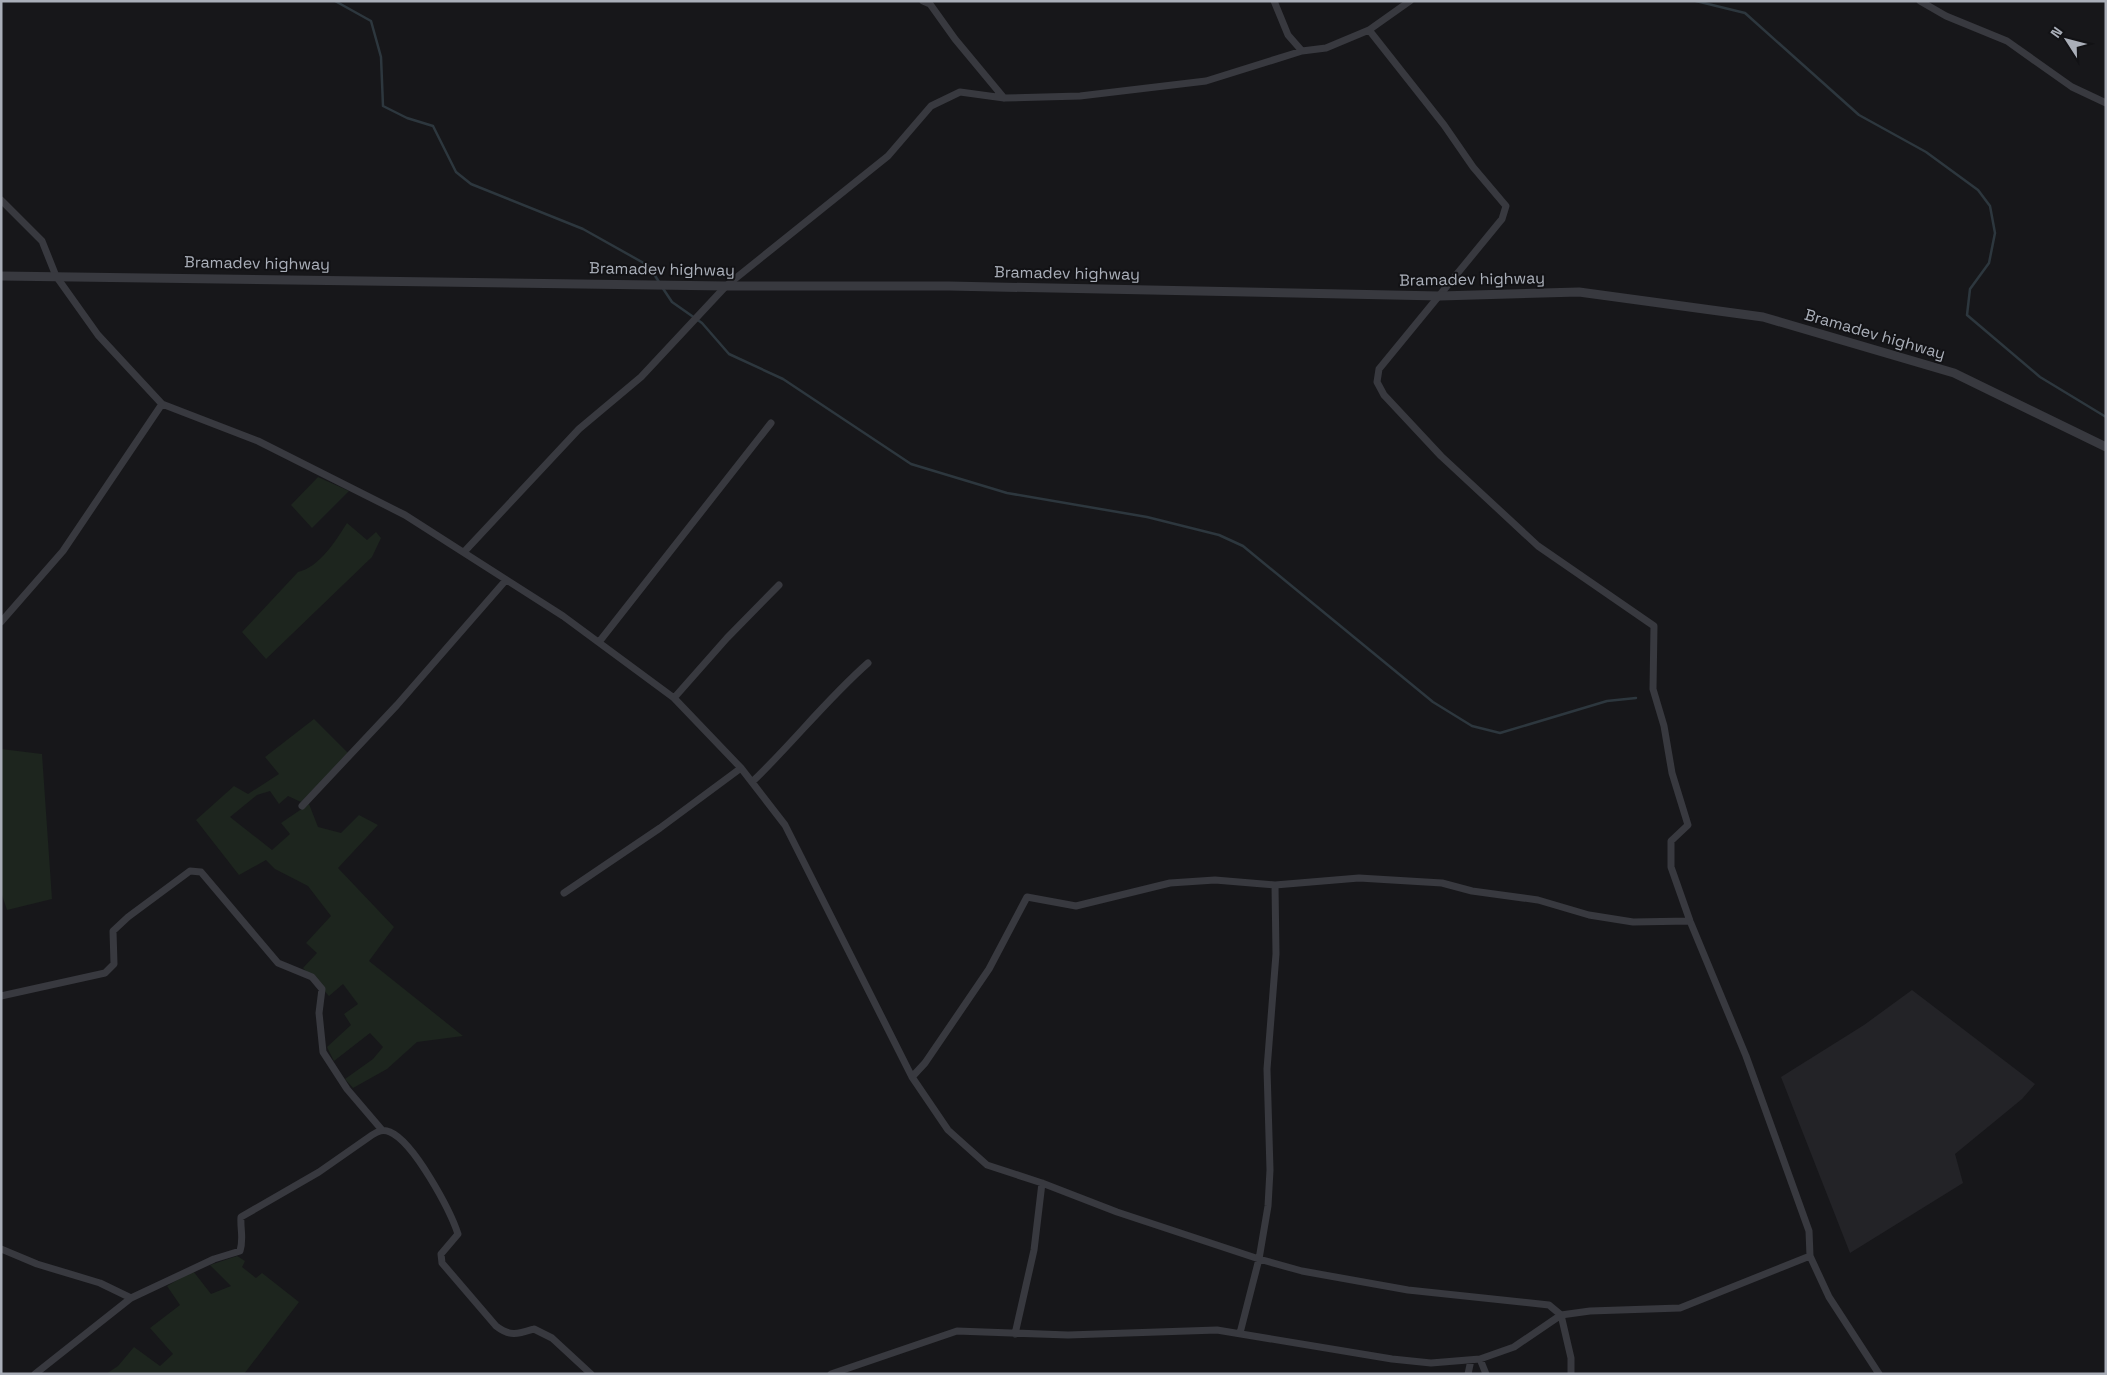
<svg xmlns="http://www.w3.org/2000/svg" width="2107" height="1375" viewBox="0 0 2107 1375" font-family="'Space Grotesk',sans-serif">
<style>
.built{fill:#232327}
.green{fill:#1d251e}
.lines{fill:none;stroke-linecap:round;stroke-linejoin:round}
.stream{stroke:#2d373e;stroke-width:2.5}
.minor{stroke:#38393f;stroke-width:7}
.tertiary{stroke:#38393f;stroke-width:9}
.labels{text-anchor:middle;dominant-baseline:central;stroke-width:4;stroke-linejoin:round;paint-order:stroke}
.street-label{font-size:16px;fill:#aaafb9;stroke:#121215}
</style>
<rect width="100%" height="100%" fill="#17171a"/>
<path class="built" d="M 1912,990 L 2035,1084 L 2022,1099 L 1955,1154 L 1963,1183 L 1850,1253 L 1781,1077 L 1864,1025 Z"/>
<path class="green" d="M 318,477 L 349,491 L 312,528 L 291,505 Z
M 347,523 L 367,540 L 376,532 L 381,538 L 372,557 L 266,659 L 242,632 L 298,572 C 320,567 336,540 347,523 Z
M 314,719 L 349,754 L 301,802 L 288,796 L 279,804 L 270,791 L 257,795 L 230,817 L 272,850 L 290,834 L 281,823 L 309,804 L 318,827 L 341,833 L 359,815 L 378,825 L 338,868 L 394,927 L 369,961 L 463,1036 L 417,1042 L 387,1069 L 353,1088 L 345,1079 L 373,1059 L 383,1047 L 370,1033 L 334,1061 L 327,1047 L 351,1025 L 344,1014 L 358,1004 L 343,984 L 329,996 L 303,968 L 317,953 L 306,943 L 331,916 L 308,886 L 275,869 L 266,860 L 239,875 L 196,820 L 234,786 L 248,794 L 279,774 L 265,757 Z
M 1,749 L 42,754 L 52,899 L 7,910 L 1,892 Z
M 237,1256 L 245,1261 L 242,1267 L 256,1278 L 262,1273 L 299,1302 L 244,1374 L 106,1374 L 118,1366 L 134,1347 L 160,1366 L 173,1354 L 150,1328 L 180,1305 L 167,1286 L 193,1271 L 211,1294 L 231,1286 L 210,1265 Z"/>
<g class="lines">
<path class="stream" d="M 335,1 L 371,21 L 381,57 L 383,106 L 407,118 L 433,126 L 456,172 L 471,184 L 583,229 L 649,266 L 659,282
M 1696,1 L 1745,13 L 1859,115 L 1926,152 L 1978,190 L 1990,206 L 1995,233 L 1989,263 L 1970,289 L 1967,315 L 2040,377 L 2106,417
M 662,287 L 672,302 L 702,323 L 729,354 L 783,379 L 911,464 L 1007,493 L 1147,517 L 1219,535 L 1243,546 L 1433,702 L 1472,726 L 1500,733 L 1607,701 L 1636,698"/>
<path class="minor" d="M 923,1 L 930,4 L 955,39 L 1004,98
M 1274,1 L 1288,35 L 1302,51 L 1326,48 L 1369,30 L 1444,125 L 1473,167 L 1506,206 L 1502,219 L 1379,369 L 1377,382 L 1384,395 L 1441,456 L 1538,546 L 1654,626 L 1653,689 L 1664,726 L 1672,773 L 1688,825 L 1671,841 L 1671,867 L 1690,921 L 1746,1056 L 1809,1231 L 1810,1256 L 1829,1297 L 1879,1374
M 1920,1 L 1946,16 L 2007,41 L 2072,87 L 2106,103
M 1369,30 L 1410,1
M 1,200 L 42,241 L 56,276 L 98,335 L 162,404 L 258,441 L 405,515 L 563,616 L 674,698 L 741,768 L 785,825 L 912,1077 L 948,1130 L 987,1165 L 1042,1183 L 1117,1212 L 1259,1259 L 1302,1271 L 1408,1290 L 1549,1305 L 1561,1315 L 1571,1358 L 1571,1374
M 464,552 L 579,429 L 641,377 L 726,286 L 888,156 L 931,106 L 960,92 L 1004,98 L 1080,96 L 1206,81 L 1302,51
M 1,622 L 63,551 L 162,404
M 599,642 L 771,423
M 674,698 L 727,638 L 779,585
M 752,782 C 792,744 826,700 868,663
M 302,806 L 397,705 L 506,580
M 564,893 L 660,828 L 741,768
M 1,996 L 105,973 L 114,964 L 113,931 L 128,917 L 190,871 L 201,872 L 278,963 L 312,977 L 322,989 L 319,1013 L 323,1052 L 347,1089 L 382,1130
M 912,1077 L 925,1063 L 989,969 L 1027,897 L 1076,906 L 1170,883 L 1215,880 L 1275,885 L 1359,878 L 1442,883 L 1472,891 L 1538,900 L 1589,915 L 1633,922 L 1690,921
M 1,1249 L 37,1264 L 100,1283 L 131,1298 L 214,1259 L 240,1251 C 244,1238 240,1229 241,1217 L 319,1172 L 372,1135 C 378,1131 383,1129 390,1132 C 414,1142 450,1210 458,1234 L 441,1254 L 442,1263 L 496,1326 C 510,1337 518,1334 534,1329 L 552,1338 L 591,1374
M 1240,1333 L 1259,1259 L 1268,1206 L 1270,1170 L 1267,1069 L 1276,954 L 1275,885
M 1015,1334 L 1034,1250 L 1042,1183
M 1480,1359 L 1486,1374
M 35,1374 L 131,1298
M 831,1374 L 957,1331 L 1068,1335 L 1217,1330 L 1392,1359 L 1431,1363 L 1480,1359 L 1514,1347 L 1561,1315 L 1590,1311 L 1680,1308 L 1810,1256
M 1468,1374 L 1471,1360"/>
<path class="tertiary" d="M 1,276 L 726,286 L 949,286 L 1440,296 L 1579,292 L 1763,317 L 1954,373 L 2106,447"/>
</g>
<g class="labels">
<g class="street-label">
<text transform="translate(257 263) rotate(1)">Bramadev highway</text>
<text transform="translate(662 269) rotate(1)">Bramadev highway</text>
<text transform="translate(1067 273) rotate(1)">Bramadev highway</text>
<text transform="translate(1472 279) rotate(-1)">Bramadev highway</text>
<text transform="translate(1875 334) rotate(16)">Bramadev highway</text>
</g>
</g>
<rect width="2107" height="1375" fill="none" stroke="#aaafb9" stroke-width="5"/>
<g transform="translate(2067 40) rotate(306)" stroke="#121215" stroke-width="4" paint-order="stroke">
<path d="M0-4L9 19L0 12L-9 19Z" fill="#aaafb9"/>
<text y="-8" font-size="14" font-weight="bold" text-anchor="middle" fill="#aaafb9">N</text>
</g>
</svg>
